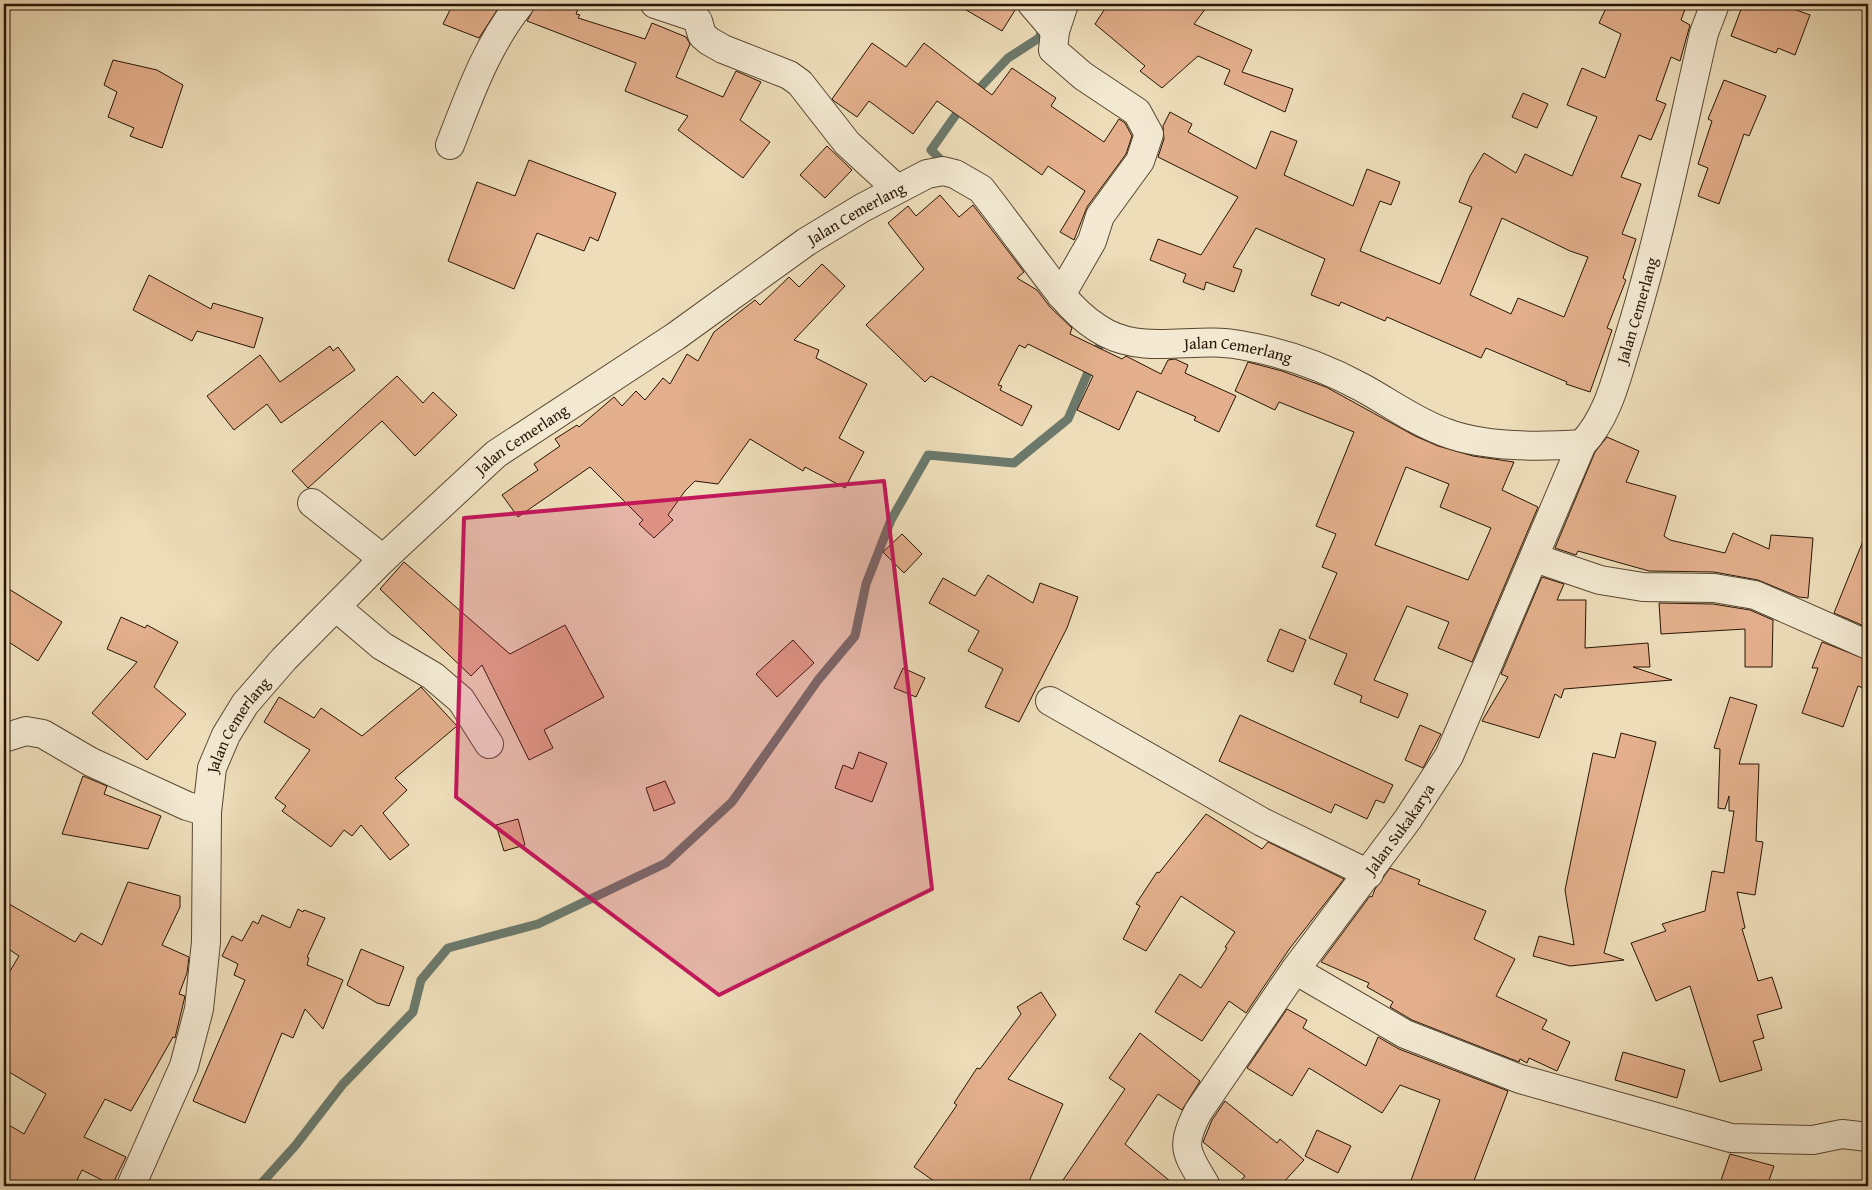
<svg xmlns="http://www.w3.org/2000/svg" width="1872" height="1190" viewBox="0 0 1872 1190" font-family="'Gentium Book Plus',serif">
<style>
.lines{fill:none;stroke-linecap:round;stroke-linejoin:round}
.stream{stroke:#6c796b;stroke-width:9}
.building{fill:#e3af8c;stroke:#281504;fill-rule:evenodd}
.minor-casing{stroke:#594731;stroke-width:30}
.minor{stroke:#f3e9d2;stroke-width:28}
.marked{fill:#c2185b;fill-opacity:0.2;stroke:#c2185b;stroke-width:4;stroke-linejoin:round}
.labels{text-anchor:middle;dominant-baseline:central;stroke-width:5;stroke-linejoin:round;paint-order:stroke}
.street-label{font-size:16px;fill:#281504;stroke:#f3e9d2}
</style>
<rect width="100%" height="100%" fill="#edddb9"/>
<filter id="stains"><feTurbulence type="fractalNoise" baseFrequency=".004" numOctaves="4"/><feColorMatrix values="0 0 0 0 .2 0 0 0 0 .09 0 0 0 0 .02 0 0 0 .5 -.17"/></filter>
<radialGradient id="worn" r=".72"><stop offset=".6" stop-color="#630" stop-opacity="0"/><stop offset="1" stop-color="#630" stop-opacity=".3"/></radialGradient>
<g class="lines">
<path class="stream" d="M 973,95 L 1008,58 L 1039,38 L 1044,25
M 946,165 L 931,150 L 962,106
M 259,1186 L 295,1146 L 343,1084 L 413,1012 L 421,980 L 448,948 L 538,924 L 666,863 L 732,802 L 818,680 L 855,636 L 866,584 L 891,520 L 928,455 L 1014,463 L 1068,419 L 1102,340 L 1099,337"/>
</g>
<path class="building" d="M 453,4 L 501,4 L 479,38 L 443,24 Z
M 555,4 L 580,4 L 576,14 L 580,15 L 578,18 L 645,39 L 652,23 L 686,37 L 690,44 L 676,77 L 723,97 L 736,71 L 761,82 L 740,120 L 770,142 L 743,178 L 678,130 L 688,116 L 625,91 L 636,63 L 527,21 L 536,5 L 552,10 Z
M 956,4 L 1017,4 L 1017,7 L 1002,31 Z
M 1108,4 L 1209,4 L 1194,24 L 1252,50 L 1242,72 L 1293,89 L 1285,112 L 1224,84 L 1230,70 L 1198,56 L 1162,88 L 1140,71 L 1145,66 L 1095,24 Z
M 1608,4 L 1687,4 L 1681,20 L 1690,25 L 1680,61 L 1671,57 L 1656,100 L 1666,104 L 1651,140 L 1639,135 L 1621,177 L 1641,184 L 1622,234 L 1636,239 L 1623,278 L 1626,280 L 1607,328 L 1612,330 L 1590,392 L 1566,384 L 1567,382 L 1486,348 L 1481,358 L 1387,317 L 1385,321 L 1341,302 L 1339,306 L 1311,295 L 1325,259 L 1256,228 L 1233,267 L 1242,270 L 1234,292 L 1206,282 L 1204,290 L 1183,282 L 1186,274 L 1150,260 L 1158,239 L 1201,255 L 1238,197 L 1158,157 L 1164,139 L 1163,126 L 1170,112 L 1192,124 L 1188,132 L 1256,169 L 1271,131 L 1297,141 L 1284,175 L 1353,206 L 1367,169 L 1400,182 L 1391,205 L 1380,201 L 1360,251 L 1440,284 L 1472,207 L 1459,202 L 1470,176 L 1484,153 L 1516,173 L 1525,154 L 1572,176 L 1597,117 L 1567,105 L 1582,68 L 1605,78 L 1621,34 L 1599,23 ZM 1502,218 L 1570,251 L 1588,257 L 1564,317 L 1518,298 L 1511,314 L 1470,295 Z
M 1743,4 L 1780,4 L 1810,15 L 1795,55 L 1778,48 L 1776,53 L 1731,36 Z
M 872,43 L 906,67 L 924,43 L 992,95 L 1012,68 L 1056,98 L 1051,106 L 1104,142 L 1119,119 L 1125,123 L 1132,136 L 1126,154 L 1087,207 L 1074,240 L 1060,232 L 1085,191 L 1048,166 L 1042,175 L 937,101 L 913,134 L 869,101 L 857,117 L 834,101 L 832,99 Z
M 113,60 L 157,70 L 183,85 L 162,148 L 130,136 L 134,128 L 108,117 L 117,92 L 104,85 Z
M 1724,80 L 1766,96 L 1749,136 L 1744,134 L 1719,204 L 1698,196 L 1708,168 L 1698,164 L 1712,121 L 1708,119 Z
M 1523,93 L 1548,104 L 1537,128 L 1512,117 Z
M 827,146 L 852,170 L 825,198 L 800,175 Z
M 529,160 L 616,193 L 598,241 L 590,237 L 584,251 L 537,233 L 514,289 L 448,261 L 477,182 L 515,196 Z
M 940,195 L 959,217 L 973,205 L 1024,272 L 1017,278 L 1037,290 L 1050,307 L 1072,328 L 1070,334 L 1122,359 L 1126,356 L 1161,374 L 1168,360 L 1175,359 L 1188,365 L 1185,373 L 1236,396 L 1219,432 L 1194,420 L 1196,417 L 1137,391 L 1119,430 L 1077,410 L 1093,376 L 1028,344 L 1025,348 L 1019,345 L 998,385 L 1002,386 L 1000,390 L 1032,406 L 1022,426 L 931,376 L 925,382 L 866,325 L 924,269 L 888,223 L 908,206 L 916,216 Z
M 822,264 L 845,286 L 794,340 L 819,350 L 816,358 L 867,384 L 839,438 L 864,452 L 845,488 L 805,467 L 803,471 L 750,439 L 718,484 L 695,481 L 685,491 L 668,515 L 673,520 L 654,538 L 639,524 L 643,520 L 590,467 L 518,517 L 502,495 L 538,470 L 534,464 L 560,446 L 555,439 L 577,425 L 579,427 L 614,397 L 622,406 L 636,391 L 645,400 L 663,378 L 670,384 L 687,354 L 698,361 L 714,332 L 755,300 L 760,305 L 789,277 L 799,287 Z
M 149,275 L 211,309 L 213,303 L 263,318 L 254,348 L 197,331 L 192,341 L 133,310 Z
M 330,346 L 333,351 L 338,347 L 355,370 L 281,423 L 267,404 L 234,430 L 207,396 L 260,355 L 280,382 Z
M 1248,362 L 1282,371 L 1326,387 L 1415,436 L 1438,446 L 1473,456 L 1514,462 L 1502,490 L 1538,507 L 1472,662 L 1438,648 L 1449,622 L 1407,606 L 1374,680 L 1408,694 L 1398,718 L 1360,702 L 1362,696 L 1334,684 L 1347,654 L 1309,638 L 1337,573 L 1322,567 L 1336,534 L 1316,526 L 1354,432 L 1279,402 L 1275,410 L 1235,391 ZM 1406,467 L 1449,484 L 1440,507 L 1491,528 L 1468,580 L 1375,545 Z
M 397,376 L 423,403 L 433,392 L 457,415 L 415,456 L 382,421 L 308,488 L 292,471 Z
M 1607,437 L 1639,451 L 1626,482 L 1676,496 L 1664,536 L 1670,540 L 1725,553 L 1733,533 L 1769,549 L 1771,535 L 1813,538 L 1808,598 L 1799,597 L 1758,580 L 1714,572 L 1649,571 L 1578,551 L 1576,555 L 1555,548 L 1595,452 Z
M 1867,531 L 1868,617 L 1864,626 L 1834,613 Z
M 902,534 L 922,554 L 904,573 L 883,552 Z
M 404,562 L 510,654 L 565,625 L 604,697 L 544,730 L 553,748 L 529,760 L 482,665 L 471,676 L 380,589 Z
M 988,575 L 1033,603 L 1040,583 L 1078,597 L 1067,628 L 1019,722 L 985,707 L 1003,669 L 968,651 L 979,631 L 929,603 L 943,578 L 975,596 Z
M 1542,577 L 1564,584 L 1557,600 L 1586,600 L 1585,648 L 1648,643 L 1650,667 L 1633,667 L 1672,680 L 1564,689 L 1561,698 L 1555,694 L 1539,738 L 1482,721 L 1508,677 L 1501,674 Z
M 4,586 L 62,622 L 38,661 L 4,639 Z
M 1659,603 L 1713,604 L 1750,610 L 1773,620 L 1772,667 L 1745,667 L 1745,629 L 1661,634 Z
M 121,617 L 145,628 L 147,625 L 178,642 L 154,687 L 186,714 L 147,760 L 92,713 L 137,662 L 107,649 Z
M 1280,629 L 1306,640 L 1293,672 L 1267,661 Z
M 793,640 L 814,663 L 777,697 L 756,674 Z
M 1822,642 L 1868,660 L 1868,690 L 1858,686 L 1843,727 L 1802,713 L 1818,668 L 1812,668 Z
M 903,668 L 925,678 L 916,697 L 894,688 Z
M 421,687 L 457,726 L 395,778 L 407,790 L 383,813 L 409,845 L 390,860 L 361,825 L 352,836 L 344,830 L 331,847 L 282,811 L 286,806 L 275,798 L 310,750 L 264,722 L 279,697 L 314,718 L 321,708 L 362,736 Z
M 1730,697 L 1757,705 L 1739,764 L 1759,764 L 1756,841 L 1763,842 L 1755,895 L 1737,892 L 1745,928 L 1742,929 L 1758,981 L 1772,977 L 1782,1008 L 1757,1015 L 1764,1038 L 1753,1041 L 1762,1070 L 1720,1082 L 1690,986 L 1656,1001 L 1631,943 L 1666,931 L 1662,924 L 1705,911 L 1712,871 L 1724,873 L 1734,811 L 1729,811 L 1729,796 L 1725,809 L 1718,808 L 1720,749 L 1714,748 Z
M 1240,715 L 1393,785 L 1384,803 L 1376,800 L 1367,819 L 1335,804 L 1331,813 L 1219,761 Z
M 1420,725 L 1441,734 L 1423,768 L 1405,760 Z
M 1621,733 L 1656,742 L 1604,953 L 1624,960 L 1570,966 L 1533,956 L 1539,936 L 1574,945 L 1565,890 L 1593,753 L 1615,758 Z
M 859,752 L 887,763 L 872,802 L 835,788 L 843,765 L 853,769 Z
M 83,776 L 107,786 L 104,794 L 161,816 L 148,849 L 62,834 Z
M 665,781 L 675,803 L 654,811 L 646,788 Z
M 1206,814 L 1262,849 L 1268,842 L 1344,879 L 1290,948 L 1246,1013 L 1229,1001 L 1202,1041 L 1155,1012 L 1180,974 L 1201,988 L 1227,948 L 1225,947 L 1235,932 L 1181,896 L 1146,951 L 1123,939 L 1140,906 L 1136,904 L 1157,872 L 1159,873 Z
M 518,819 L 525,845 L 504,851 L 496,825 Z
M 1390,868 L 1420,880 L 1418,884 L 1486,911 L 1474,939 L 1515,959 L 1496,996 L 1547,1020 L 1542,1029 L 1570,1042 L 1557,1071 L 1529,1058 L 1527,1063 L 1520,1059 L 1519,1062 L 1412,1020 L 1390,1007 L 1393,1002 L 1367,987 L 1369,983 L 1321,962 L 1370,896 L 1372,897 L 1375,889 Z
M 128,882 L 180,896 L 180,907 L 162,945 L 189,957 L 187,973 L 179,994 L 185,996 L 175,1038 L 173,1037 L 131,1111 L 105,1099 L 84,1137 L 126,1157 L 112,1185 L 82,1170 L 74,1186 L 4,1186 L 4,1122 L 24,1134 L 46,1094 L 4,1069 L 4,981 L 19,956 L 4,946 L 4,901 L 75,942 L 81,933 L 102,945 Z
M 298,909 L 303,912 L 304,910 L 325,918 L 307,957 L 309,958 L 307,965 L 343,980 L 323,1029 L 305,1009 L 293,1038 L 282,1033 L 245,1123 L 193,1101 L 245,980 L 234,975 L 238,964 L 222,956 L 232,936 L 242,941 L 253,921 L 258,924 L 262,915 L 290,928 Z
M 361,949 L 404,967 L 389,1006 L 377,1003 L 347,985 Z
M 1041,992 L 1056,1015 L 1008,1079 L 1063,1104 L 1027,1186 L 941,1186 L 914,1167 L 957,1105 L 954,1103 L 977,1068 L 980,1069 L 1021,1014 L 1017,1007 Z
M 1287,1009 L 1307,1020 L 1303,1028 L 1366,1066 L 1378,1037 L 1399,1049 L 1508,1091 L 1472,1186 L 1409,1186 L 1440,1100 L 1400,1085 L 1382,1113 L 1309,1068 L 1292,1096 L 1247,1068 Z
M 1140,1033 L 1200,1081 L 1182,1110 L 1158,1094 L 1125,1144 L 1176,1186 L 1059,1186 L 1125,1089 L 1109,1078 Z
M 1623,1052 L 1685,1070 L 1677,1098 L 1615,1080 Z
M 1225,1101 L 1277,1143 L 1280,1139 L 1304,1160 L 1280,1186 L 1236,1186 L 1245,1176 L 1203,1142 L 1212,1120 Z
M 1317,1130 L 1351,1146 L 1338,1173 L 1305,1156 Z
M 1730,1154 L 1774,1166 L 1767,1186 L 1719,1186 Z"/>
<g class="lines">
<g class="minor-casing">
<g id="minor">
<path d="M 655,4 L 694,17 L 698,21 L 702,35 L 709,41 L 723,49 L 789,75 L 800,83 L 847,143 L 897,189"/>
<path d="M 1032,4 L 1055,31"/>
<path d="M 450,145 C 470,94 486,47 520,4"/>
<path d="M 1061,295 L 1092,241 L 1100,216 L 1140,161 L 1149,134 L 1137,112 L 1083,76 L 1053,50 L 1055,31 L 1064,4"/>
<path d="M 312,503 L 383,559"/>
<path d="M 1535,558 L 1600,580 L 1643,587 L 1714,588 L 1755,595 L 1868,645"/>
<path d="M 336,607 L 382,646 L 433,676 L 461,700 L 489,744"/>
<path d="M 1050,701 L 1262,822 L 1369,874"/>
<path d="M 4,738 L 26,731 L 43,734 L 91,762 L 187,806 L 207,812"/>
<path d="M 1295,970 L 1405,1034 L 1520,1079 L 1731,1138 L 1813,1140 L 1842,1134 L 1868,1137"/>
<path id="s1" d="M 131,1186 L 184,1066 L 199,1009 L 206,942 L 207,812 L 212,768 L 226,735 L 245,704 L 284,659 L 383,559 L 496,454 L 676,336 L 806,242 L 862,208 L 927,174 L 943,171 L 955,174 L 981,189 C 999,212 1016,235 1033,258 C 1055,287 1074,316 1106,333 C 1148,355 1196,336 1240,345 C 1282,352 1324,367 1361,387 C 1389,402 1414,421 1444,432 C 1484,448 1539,447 1582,444 C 1608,417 1616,379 1627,344 C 1659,242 1680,137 1704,33 L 1715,4"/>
<path id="s2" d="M 1206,1186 C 1187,1153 1179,1148 1198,1112 L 1295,970 L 1408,819 L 1449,756 L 1582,444"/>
</g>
</g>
<use href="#minor" class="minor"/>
</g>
<path class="marked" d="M 884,481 L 932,889 L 719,995 L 456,797 L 464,518 Z"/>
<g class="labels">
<g class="street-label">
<text stroke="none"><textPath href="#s1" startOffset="1292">Jalan Cemerlang</textPath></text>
<text stroke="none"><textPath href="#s1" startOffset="2268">Jalan Cemerlang</textPath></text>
<text stroke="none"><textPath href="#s1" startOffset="1758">Jalan Cemerlang</textPath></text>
<text stroke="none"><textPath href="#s1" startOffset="888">Jalan Cemerlang</textPath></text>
<text stroke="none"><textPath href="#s1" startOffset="482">Jalan Cemerlang</textPath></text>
<text stroke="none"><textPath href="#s2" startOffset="428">Jalan Sukakarya</textPath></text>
</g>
</g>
<rect width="1872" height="1190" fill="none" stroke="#edddb9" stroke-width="20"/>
<rect x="5" y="5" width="1862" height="1180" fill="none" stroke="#281504" stroke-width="2.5"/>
<rect x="10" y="10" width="1852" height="1170" fill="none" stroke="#281504"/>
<rect width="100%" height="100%" filter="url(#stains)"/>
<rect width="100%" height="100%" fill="url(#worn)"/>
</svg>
